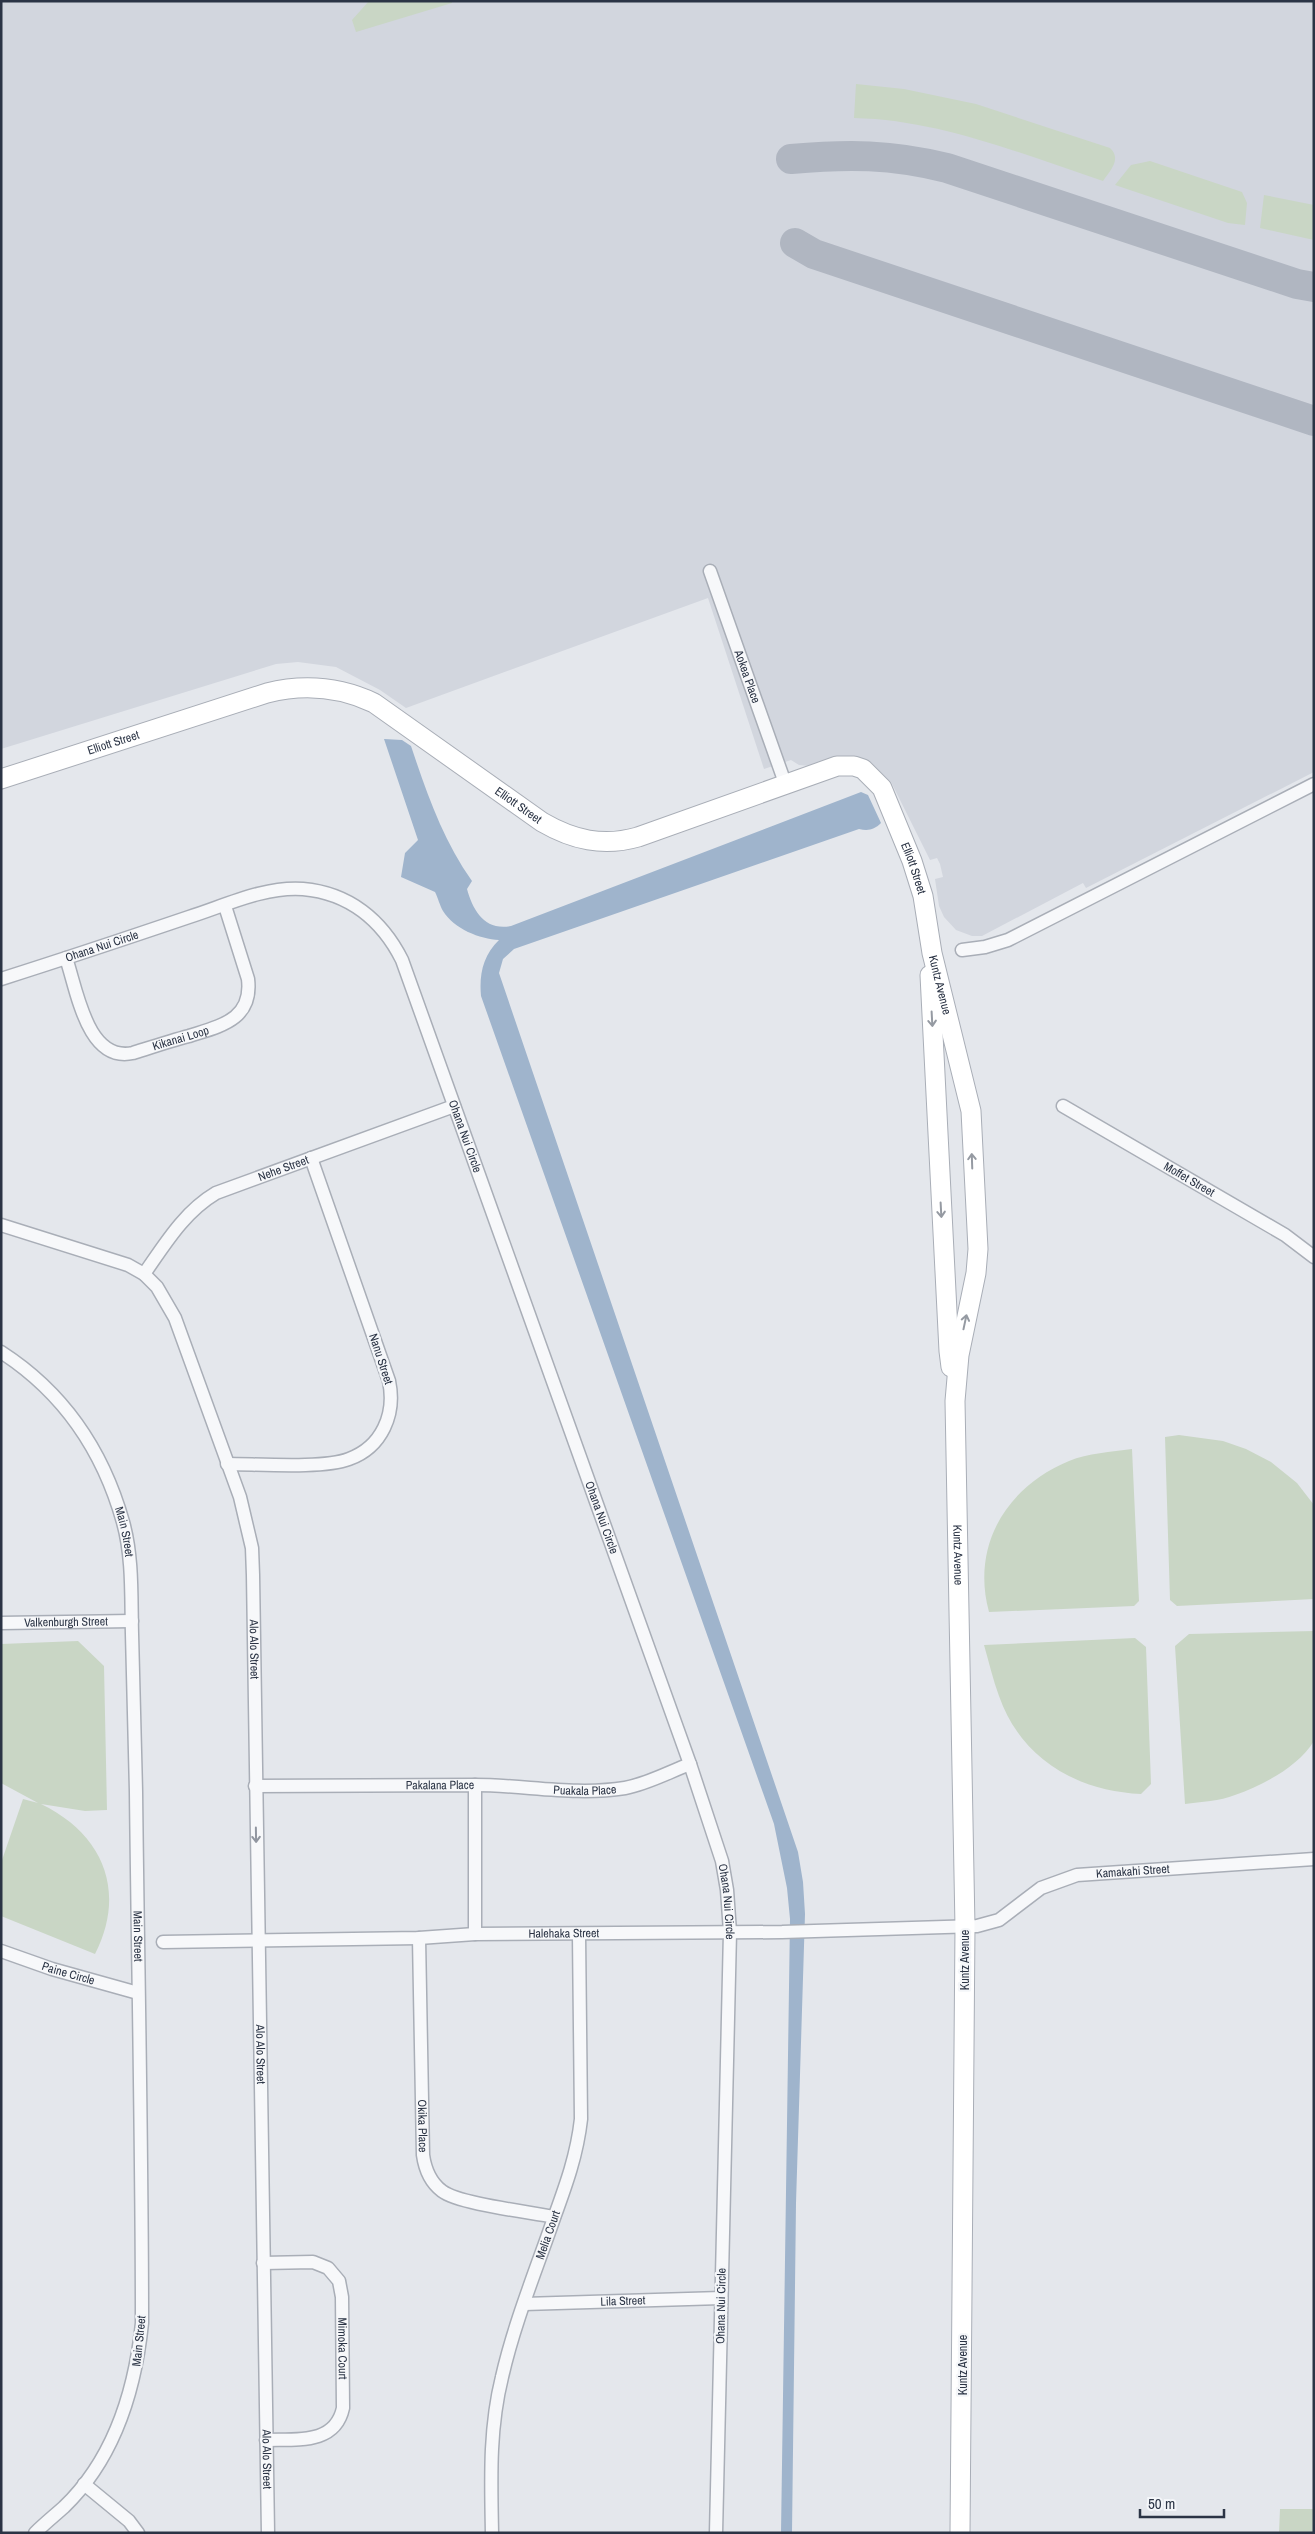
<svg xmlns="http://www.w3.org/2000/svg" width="1315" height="2534" viewBox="0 0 1315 2534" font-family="'Archivo Narrow',sans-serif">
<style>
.built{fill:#d2d6de}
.green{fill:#c9d6c5}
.water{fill:#9fb4cc}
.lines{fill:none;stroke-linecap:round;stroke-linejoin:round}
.taxiway{stroke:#b0b6c1;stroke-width:30}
.street-casing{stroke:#a9aeb7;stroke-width:15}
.secondary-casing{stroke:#a9aeb7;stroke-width:21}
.street{stroke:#f7f8fa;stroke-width:12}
.secondary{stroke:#fff;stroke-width:19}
.oneway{stroke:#959aa2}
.oneway2{stroke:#9196a0}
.labels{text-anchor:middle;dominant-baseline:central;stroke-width:4.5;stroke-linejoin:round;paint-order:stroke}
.street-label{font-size:12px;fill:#2b3445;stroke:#f4f6f9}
</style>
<rect width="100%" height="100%" fill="#e4e7ec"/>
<path class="built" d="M 1,1 L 1314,1 L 1314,772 L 1086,888 L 1083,883 L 982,936 L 972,936 L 956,930 L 944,917 L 939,906 L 935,879 L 943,877 L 940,864 L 937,858 L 930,860 L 891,782 L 878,770 L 859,758 L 849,756 L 838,756 L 810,766 L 799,765 L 791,760 L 764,769 L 708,598 L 406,708 L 380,690 L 336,667 L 298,662 L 276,664 L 1,749 Z"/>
<path class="green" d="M 369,1 L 452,1 L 452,3 L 356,32 L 352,20 Z
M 856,84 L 904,89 L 976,104 L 1110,148 C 1122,159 1110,171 1103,181 C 1021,154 941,120 854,118 Z
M 1150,161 L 1242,192 L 1247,203 L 1245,225 L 1228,223 L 1115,185 L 1131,165 Z
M 1264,195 L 1314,205 L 1314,240 L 1260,228 Z
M 1179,1435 L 1223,1441 L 1246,1449 L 1271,1462 L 1297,1483 L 1314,1505 L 1314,1599 L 1177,1606 L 1170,1600 L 1165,1437 Z
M 1132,1449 L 1139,1601 L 1134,1606 L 989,1612 C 971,1546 1006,1487 1069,1461 C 1088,1453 1111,1452 1132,1449 Z
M 1314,1631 L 1314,1741 C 1298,1767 1263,1785 1235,1795 C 1220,1801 1201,1802 1185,1804 L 1175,1646 L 1189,1634 Z
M 1135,1638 L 1146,1647 L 1151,1784 L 1141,1794 C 1077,1791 1021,1759 999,1696 C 993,1680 989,1662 984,1645 Z
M 78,1641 L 104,1666 L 107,1810 L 85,1811 L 41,1804 C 103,1834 127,1891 95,1954 L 1,1916 L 1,1863 L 23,1799 L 38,1803 L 1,1783 L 1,1644 Z
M 1280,2509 L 1314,2509 L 1314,2533 L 1279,2533 Z"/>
<path class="water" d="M 384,739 L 402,740 L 411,746 C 427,794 443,840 472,881 L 467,889 C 473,911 485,931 511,926 L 861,792 L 868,795 L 881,823 C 874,830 868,831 859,829 L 514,949 L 503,959 L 499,973 L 798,1852 L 803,1882 L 805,1914 L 796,2203 L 792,2533 L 781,2533 L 790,1919 L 787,1888 L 774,1824 L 481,996 C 479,975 483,955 499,940 C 480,939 454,929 443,911 C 440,906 438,898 435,892 L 401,877 L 405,853 L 418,840 Z"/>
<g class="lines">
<path class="taxiway" d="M 791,159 C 848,154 891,154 947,168 L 1297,284 L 1314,287
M 795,243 L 814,254 L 1314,421"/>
<g class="street-casing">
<g id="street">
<path id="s1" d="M 710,571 L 785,783"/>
<path d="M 962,950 L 985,947 L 1008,940 L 1314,784"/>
<path id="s2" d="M 66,958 C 77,990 87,1063 133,1053 C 152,1047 170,1041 189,1036 C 220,1026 253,1020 248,979 L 225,906"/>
<path id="s3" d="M 1,979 C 64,959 127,938 189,917 C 224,906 265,886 303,889 C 349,893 382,920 402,960 L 690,1764 L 722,1861 L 727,1890 L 730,1932 L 716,2533"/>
<path id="s4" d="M 1063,1106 L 1285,1235 L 1314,1257"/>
<path id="s5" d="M 1,1225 L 128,1265 L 144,1274 L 157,1287 L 175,1318 L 240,1497 L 252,1548 L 253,1575 L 268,2533"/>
<path id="s6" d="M 144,1274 C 165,1244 184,1212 216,1193 L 454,1106"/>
<path id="s7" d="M 1,1352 C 63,1392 103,1451 123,1522 C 133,1558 131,1597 132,1634 C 133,1686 135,1739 136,1792 C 138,1969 142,2146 142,2323 C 135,2391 115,2458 64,2507 C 54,2516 44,2524 35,2533"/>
<path d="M 227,1464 C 258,1464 323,1469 349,1459 C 382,1447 396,1414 389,1381 L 311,1158"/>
<path id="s8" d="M 1,1623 L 132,1621"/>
<path id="s9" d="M 475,1785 C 525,1785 575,1796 625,1788 C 647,1784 669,1772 690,1764"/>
<path id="s10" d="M 255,1786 L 475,1785 L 475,1934"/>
<path id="s11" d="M 419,1938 L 423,2155 C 425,2169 430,2182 442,2191 C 459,2204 530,2212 554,2217"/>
<path id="s12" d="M 163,1942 L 419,1938 L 475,1934 L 782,1932 L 977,1926 L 999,1920 L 1041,1888 L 1077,1875 L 1314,1859"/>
<path id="s13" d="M 1,1951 L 52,1969 L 138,1993"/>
<path id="s14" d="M 263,2263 L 313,2262 L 328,2268 L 339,2281 L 342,2297 L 343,2408 C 335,2445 296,2439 266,2440"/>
<path id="s15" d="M 524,2304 L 721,2298"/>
<path d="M 84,2484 L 129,2521 L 138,2533"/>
<path id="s16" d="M 492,2533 C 491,2480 489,2429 502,2377 C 514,2324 536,2270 554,2218 C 566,2185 577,2155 581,2119 L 579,1935"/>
</g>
</g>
<g class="secondary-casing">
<g id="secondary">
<path id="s17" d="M 1,779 L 267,693 C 303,684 340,687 374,703 L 542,822 C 573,840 603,847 638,837 L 837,766 L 854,766 L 863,769 L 882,788 L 912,861 L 923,896 L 932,953 L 971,1111 L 978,1249 L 976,1273 L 959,1355 L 955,1401 L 965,1927 L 960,2533"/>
<path d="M 930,975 L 949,1351 L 951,1367"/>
</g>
</g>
<use href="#street" class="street"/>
<use href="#secondary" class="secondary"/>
</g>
<defs><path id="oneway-shaft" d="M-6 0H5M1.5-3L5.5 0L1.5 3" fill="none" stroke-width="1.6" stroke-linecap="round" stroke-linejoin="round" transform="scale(1.25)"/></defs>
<g class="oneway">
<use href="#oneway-shaft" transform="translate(932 1019) rotate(87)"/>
<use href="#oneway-shaft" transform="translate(972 1161) rotate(-92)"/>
<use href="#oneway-shaft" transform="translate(941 1210) rotate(87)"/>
<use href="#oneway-shaft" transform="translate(965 1322) rotate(-78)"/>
</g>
<use class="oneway2" href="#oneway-shaft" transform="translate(256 1835) rotate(89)"/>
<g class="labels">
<g class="street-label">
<text stroke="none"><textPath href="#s1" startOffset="112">Aokea Place</textPath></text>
<text stroke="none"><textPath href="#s17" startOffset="118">Elliott Street</textPath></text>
<text stroke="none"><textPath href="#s17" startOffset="566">Elliott Street</textPath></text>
<text stroke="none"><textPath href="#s17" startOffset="1046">Elliott Street</textPath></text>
<text stroke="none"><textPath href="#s3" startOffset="106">Ohana Nui Circle</textPath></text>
<text stroke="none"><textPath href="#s17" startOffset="1166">Kuntz Avenue</textPath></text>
<text stroke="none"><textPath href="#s2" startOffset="178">Kikanai Loop</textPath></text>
<text stroke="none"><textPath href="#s3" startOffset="631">Ohana Nui Circle</textPath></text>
<text stroke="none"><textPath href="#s6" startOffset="181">Nehe Street</textPath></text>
<text stroke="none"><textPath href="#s4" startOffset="146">Moffet Street</textPath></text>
<text transform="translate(381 1359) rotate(72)">Nanu Street</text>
<text stroke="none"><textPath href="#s3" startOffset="1036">Ohana Nui Circle</textPath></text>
<text stroke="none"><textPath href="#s7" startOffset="224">Main Street</textPath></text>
<text stroke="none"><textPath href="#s17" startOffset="1742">Kuntz Avenue</textPath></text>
<text stroke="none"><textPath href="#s8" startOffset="65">Valkenburgh Street</textPath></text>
<text stroke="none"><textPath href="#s5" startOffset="550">Alo Alo Street</textPath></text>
<text stroke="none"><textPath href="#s10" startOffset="185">Pakalana Place</textPath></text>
<text stroke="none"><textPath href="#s9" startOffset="110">Puakala Place</textPath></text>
<text stroke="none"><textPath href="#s12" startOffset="984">Kamakahi Street</textPath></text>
<text stroke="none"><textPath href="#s3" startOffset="1441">Ohana Nui Circle</textPath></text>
<text stroke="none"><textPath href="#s12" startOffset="401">Halehaka Street</textPath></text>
<text stroke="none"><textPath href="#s7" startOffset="629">Main Street</textPath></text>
<text transform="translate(965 1960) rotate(-90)">Kuntz Avenue</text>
<text stroke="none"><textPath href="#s13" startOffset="71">Paine Circle</textPath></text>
<text stroke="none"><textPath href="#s5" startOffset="955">Alo Alo Street</textPath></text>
<text stroke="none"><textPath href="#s11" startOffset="188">Okika Place</textPath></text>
<text stroke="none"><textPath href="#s16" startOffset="306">Melia Court</textPath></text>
<text stroke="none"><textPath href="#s15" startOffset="99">Lila Street</textPath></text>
<text transform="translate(721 2306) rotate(-89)">Ohana Nui Circle</text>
<text transform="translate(139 2341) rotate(-84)">Main Street</text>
<text stroke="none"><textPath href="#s14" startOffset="151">Mimoka Court</textPath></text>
<text transform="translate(963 2365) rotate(-90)">Kuntz Avenue</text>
<text stroke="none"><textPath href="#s5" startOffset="1360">Alo Alo Street</textPath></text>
</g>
</g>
<rect width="1315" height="2534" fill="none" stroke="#2b3445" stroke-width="5"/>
<path d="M1140 2509v8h84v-8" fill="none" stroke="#2b3445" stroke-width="2.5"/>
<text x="1148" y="2509" font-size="15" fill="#2b3445" stroke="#f4f6f9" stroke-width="4" paint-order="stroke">50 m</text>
</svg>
